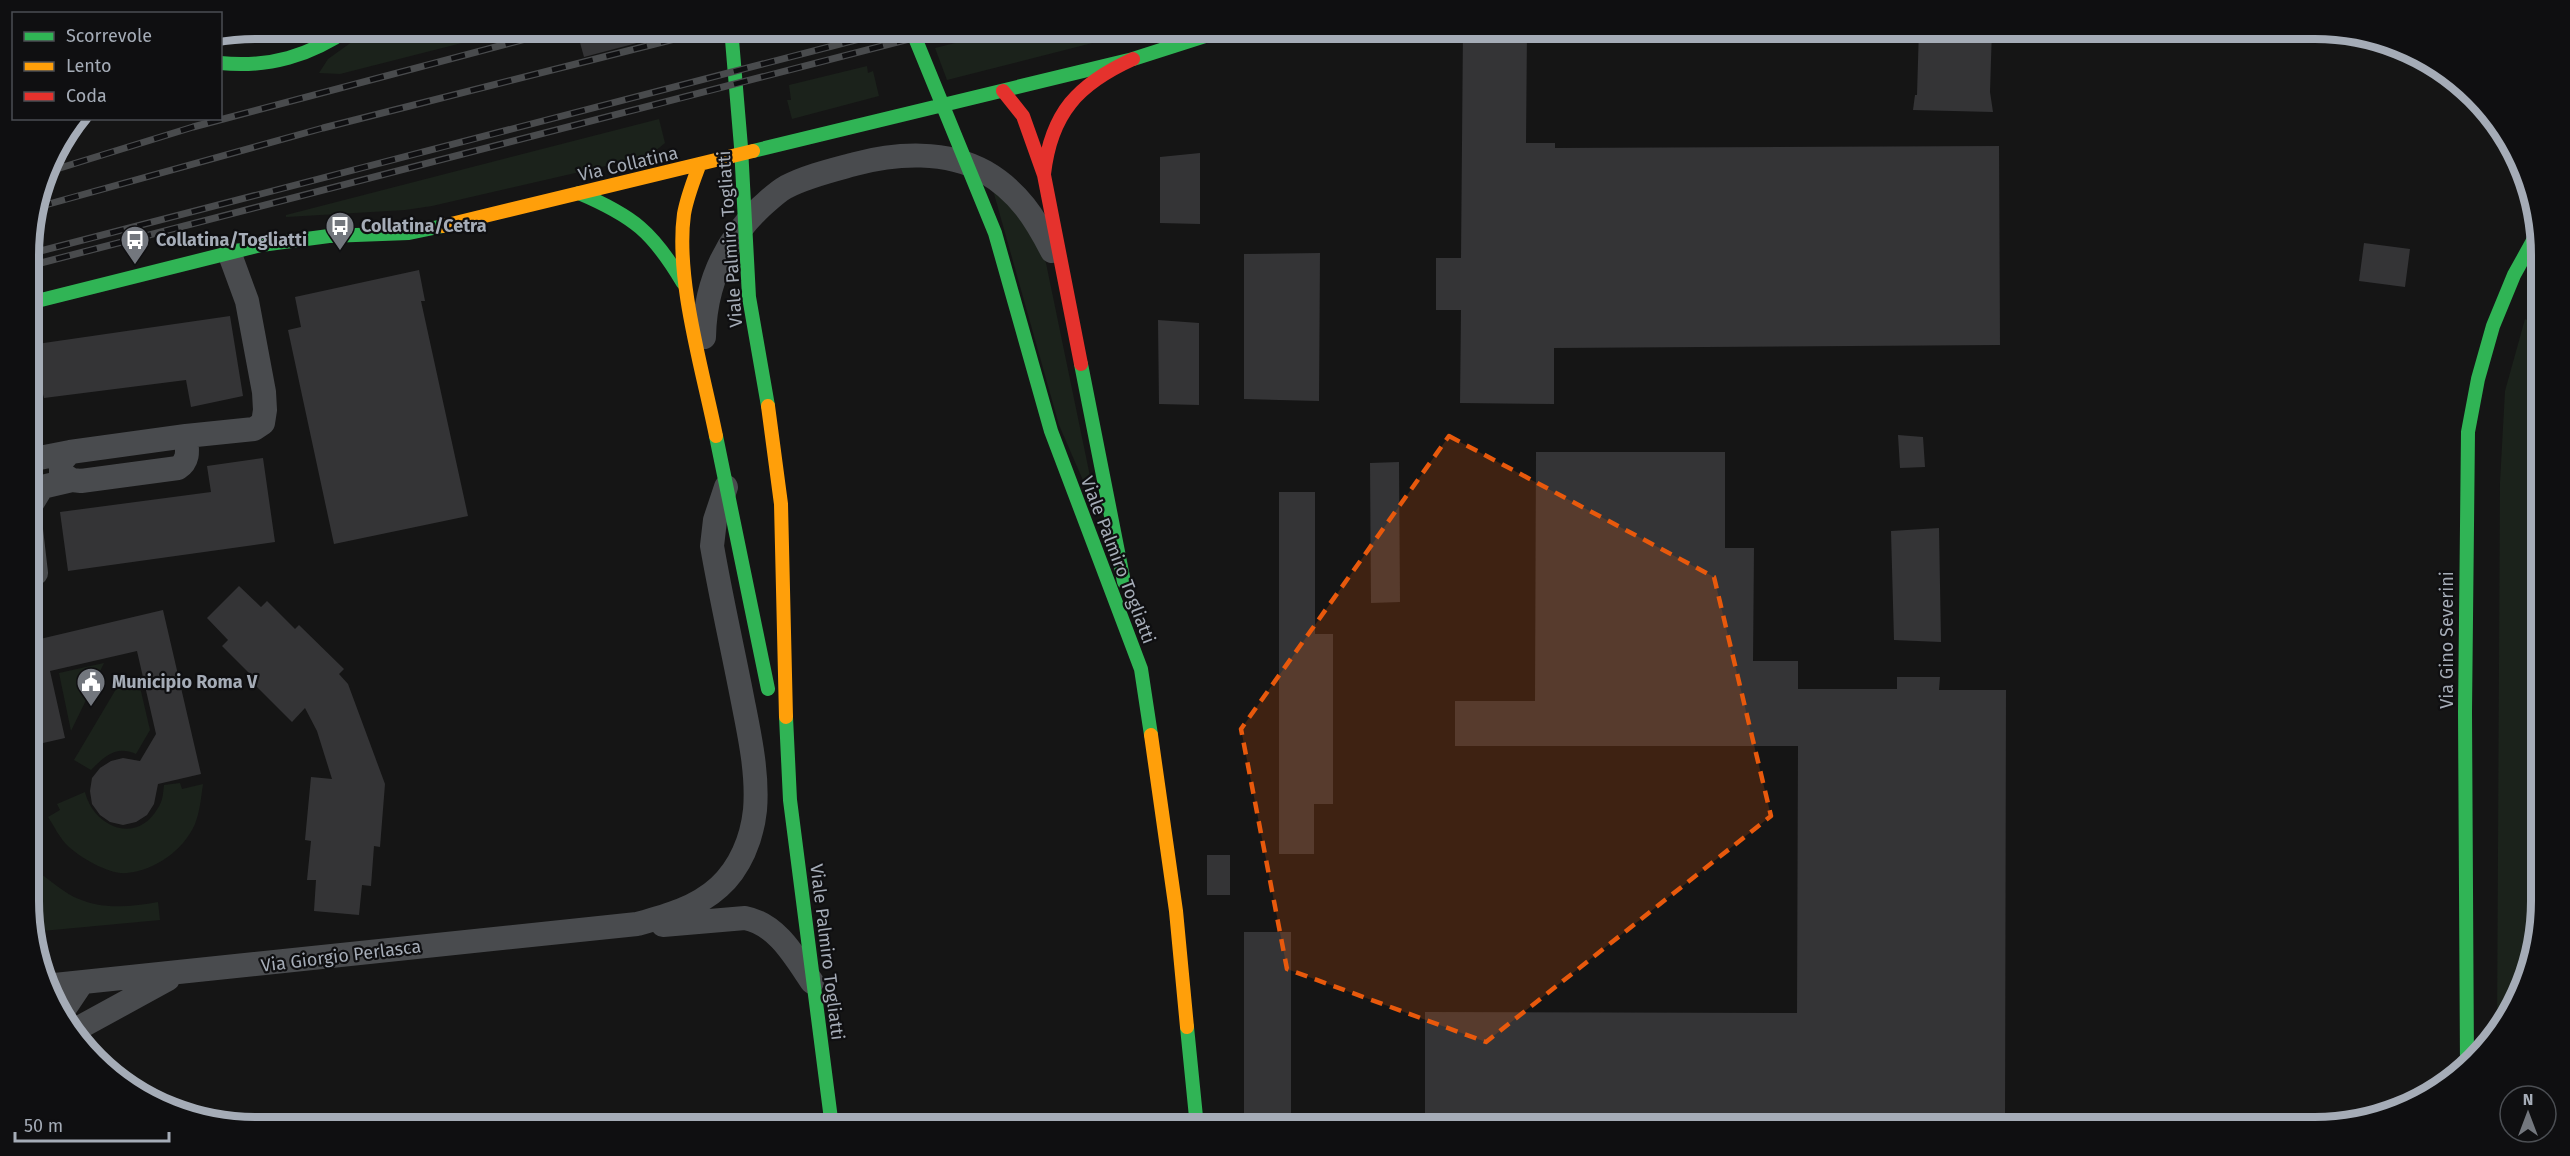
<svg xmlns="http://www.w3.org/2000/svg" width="2570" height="1156" viewBox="0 0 2570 1156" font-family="'Fira Sans',sans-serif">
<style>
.green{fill:#1b221b}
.building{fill:#343436}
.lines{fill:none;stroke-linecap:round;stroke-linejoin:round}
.street{stroke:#494b4e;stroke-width:24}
.fast{stroke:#30b455;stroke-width:14}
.slow{stroke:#ff9f0a;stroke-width:14}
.jam{stroke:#e5322d;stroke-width:14}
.rail-casing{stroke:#494b4d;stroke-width:7}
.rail{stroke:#0f0f11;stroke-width:4.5;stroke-dasharray:14;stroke-linecap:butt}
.marked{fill:#e8590c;fill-opacity:0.2;stroke:#e8590c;stroke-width:4.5;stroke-dasharray:12 8;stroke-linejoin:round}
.labels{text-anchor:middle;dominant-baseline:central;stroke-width:4.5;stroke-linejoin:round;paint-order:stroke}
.street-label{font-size:18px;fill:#a5acb7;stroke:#0f0f11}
.poi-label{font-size:18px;font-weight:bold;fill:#a5acb7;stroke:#0f0f11;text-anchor:start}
.rim{fill:none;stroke:#a5acb7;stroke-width:8}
</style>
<rect width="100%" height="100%" fill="#151515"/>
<path class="green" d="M 370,29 L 517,29 L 340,74 L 319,73 L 328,59 Z
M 1012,29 L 1147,29 L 947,80 L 935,48 Z
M 867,66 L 868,73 L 873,71 L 879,96 L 792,119 L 787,100 L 791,100 L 789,85 Z
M 659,119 L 665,143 L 649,156 L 432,206 L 405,210 L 286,217 L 286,215 Z
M 991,183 L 1026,221 L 1046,263 L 1098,515 L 1059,425 Z
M 2525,319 L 2540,326 L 2541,902 L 2524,988 L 2497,1032 L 2500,482 L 2505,391 Z
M 104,663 L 71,731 L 59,673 Z
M 119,684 L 130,688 L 140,687 L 150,730 L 136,754 C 116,745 105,756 91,770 L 74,760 Z
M 180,783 L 182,789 L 203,784 C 201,798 200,811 195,824 C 183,851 155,870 127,873 C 110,875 81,858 69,847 C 60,839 54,826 48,817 L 60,810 L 57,804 L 85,792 C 94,828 137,845 158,808 C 163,801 163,793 164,785 Z
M 30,868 C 46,875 58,889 74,897 C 101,910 130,907 158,902 L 160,920 L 42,931 L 30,923 Z"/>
<path class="building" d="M 576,28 L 670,28 L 671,34 L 584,57 Z
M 1463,28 L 1527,28 L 1526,143 L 1555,143 L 1555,148 L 1999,146 L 2000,345 L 1554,348 L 1554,404 L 1460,403 L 1461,310 L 1436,310 L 1436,258 L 1461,258 Z
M 1919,28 L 1992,28 L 1990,92 L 1993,112 L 1913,110 L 1915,95 L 1917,95 Z
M 1200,153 L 1200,224 L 1160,223 L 1160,157 Z
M 2364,243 L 2410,249 L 2405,287 L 2359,281 Z
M 1320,253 L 1319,401 L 1244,399 L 1244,254 Z
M 419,270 L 425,301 L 421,301 L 468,516 L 334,544 L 288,330 L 301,327 L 295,297 Z
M 230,316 L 243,396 L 191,407 L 186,380 L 44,398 L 30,345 Z
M 1158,320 L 1199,323 L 1199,405 L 1159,404 Z
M 1898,435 L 1923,437 L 1925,467 L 1900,468 Z
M 1536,452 L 1725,452 L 1725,548 L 1754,548 L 1753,661 L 1798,661 L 1798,689 L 1897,689 L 1897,677 L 1940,677 L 1939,690 L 2006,690 L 2005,1127 L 1425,1127 L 1425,1012 L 1797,1013 L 1798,746 L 1455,746 L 1455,701 L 1535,701 Z
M 263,458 L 275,542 L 68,571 L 60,512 L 211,492 L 207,466 Z
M 1399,462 L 1400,602 L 1371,603 L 1370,463 Z
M 1279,492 L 1315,492 L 1315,634 L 1333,634 L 1333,804 L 1314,804 L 1314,854 L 1279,854 Z
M 1939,528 L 1941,642 L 1894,640 L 1891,531 Z
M 239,586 L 261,607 L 267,601 L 295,629 L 299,625 L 344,669 L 339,674 L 348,684 L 385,784 L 380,847 L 374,846 L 371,886 L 362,885 L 359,915 L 314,911 L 316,880 L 307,880 L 311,841 L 305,840 L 311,777 L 332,779 L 317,731 L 305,708 L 292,722 L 247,677 L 250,674 L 222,646 L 228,640 L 207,618 Z
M 163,610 L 201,774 L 158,784 L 154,804 L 147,815 L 136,822 L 123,825 L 110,822 L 100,815 L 92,804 L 90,791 L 92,778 L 100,768 L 111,761 L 123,758 L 140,761 L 156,734 L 137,651 L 50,671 L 65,738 L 30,746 L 30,644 L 40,642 L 40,639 Z
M 1207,855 L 1230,855 L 1230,895 L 1207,895 Z
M 1244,932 L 1291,932 L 1291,1115 L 1244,1115 Z"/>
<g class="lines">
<path class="street" d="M 704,337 C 705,286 724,242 761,207 C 769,200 777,192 786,187 C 807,176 833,170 855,164 C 896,153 947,150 985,172 C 1018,191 1035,218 1052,251
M 186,436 C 187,449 190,460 178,468 L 81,481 L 72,480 L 61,473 L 61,462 L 70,452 Z
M 186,436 L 254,429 L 263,423 L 265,410 L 264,392 L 247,301 L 229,252
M 29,460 L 70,452
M 30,507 L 42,487 L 72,480
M 30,521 L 36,573 L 30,574
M 663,925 L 745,918 C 777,924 795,957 812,982
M 45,986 L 637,924 C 666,916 696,908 719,887 C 740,868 752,839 755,810 C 758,775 750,737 743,702 C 733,650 721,598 712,546 L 715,520 L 726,487
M 61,1014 L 81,984
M 73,1035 L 84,1025 L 168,979"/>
<path class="fast" d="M 731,28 L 741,147 L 749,297 L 768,406
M 911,28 L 995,233 L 1051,431 L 1141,669 L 1151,735
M 220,63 C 269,68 310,56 350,28
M 753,151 L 1133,59 L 1230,28
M 579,193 C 633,216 653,232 683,283
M 29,303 L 261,245 L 329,236 L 409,233 L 443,226
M 1081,364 L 1124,582
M 716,436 L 768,689
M 786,717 L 790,800 L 832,1127
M 1187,1027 L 1197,1127
M 2467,1066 L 2465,712 L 2468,432 L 2478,379 L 2493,326 L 2514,275 L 2540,228"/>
<path class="slow" d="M 699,166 C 693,182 687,197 684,214 C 675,279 703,371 716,436
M 443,226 L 753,151
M 768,406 L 781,504 L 786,717
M 1151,735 L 1176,911 L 1187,1027"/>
<path class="jam" d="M 1003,91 L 1023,116 L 1044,175 L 1081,364
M 1044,174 C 1051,113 1078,84 1133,59"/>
<g class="rail-casing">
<path id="rail" d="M 47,172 L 193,127 L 567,28
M 38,207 L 323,128 L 718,28
M 29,254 L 902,28
M 29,266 L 952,28"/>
</g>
<use href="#rail" class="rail"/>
</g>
<path class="marked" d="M 1449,436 L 1714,577 L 1771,816 L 1486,1042 L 1287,969 L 1241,729 Z"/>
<defs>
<g id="bus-pin" transform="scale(1.5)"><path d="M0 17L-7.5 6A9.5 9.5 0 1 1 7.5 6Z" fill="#73777e" stroke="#0f0f11"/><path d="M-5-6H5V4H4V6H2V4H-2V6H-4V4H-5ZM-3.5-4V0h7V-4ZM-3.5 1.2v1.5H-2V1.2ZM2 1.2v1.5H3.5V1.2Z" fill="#fff"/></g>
<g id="civic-pin" transform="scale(1.5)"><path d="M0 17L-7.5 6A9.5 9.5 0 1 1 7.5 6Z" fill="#73777e" stroke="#0f0f11"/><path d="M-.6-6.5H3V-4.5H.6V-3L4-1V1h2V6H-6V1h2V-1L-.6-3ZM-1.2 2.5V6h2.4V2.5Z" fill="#fff"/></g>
</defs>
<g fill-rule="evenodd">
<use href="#bus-pin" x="340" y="226"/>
<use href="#bus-pin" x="135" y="240"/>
<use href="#civic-pin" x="91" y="682"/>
</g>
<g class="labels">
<g class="street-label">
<text transform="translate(628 164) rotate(-13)">Via Collatina</text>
<text transform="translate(730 239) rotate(-94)">Viale Palmiro Togliatti</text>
<text transform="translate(1118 560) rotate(69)">Viale Palmiro Togliatti</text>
<text transform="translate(2447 640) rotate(-90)">Via Gino Severini</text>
<text transform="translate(827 952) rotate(83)">Viale Palmiro Togliatti</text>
<text transform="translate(341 956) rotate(-7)">Via Giorgio Perlasca</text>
</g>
<g class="poi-label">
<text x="361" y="226">Collatina/Cetra</text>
<text x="156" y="240">Collatina/Togliatti</text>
<text x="112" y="682">Municipio Roma V</text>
</g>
</g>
<path d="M0 0H2570V1156H0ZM255 39H2315A216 216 0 0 1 2531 255V901A216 216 0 0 1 2315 1117H255A216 216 0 0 1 39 901V255A216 216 0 0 1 255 39Z" fill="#0f0f11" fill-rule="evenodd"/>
<path class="rim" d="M255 39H2315A216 216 0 0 1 2531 255V901A216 216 0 0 1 2315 1117H255A216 216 0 0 1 39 901V255A216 216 0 0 1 255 39Z"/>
<rect x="12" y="12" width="210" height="108" fill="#0f0f11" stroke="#4b4e53" stroke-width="1.5"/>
<rect x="24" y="32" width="30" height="9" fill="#30b455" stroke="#4b4e53" stroke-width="1.5"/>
<text x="66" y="42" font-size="18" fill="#a5acb7">Scorrevole</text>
<rect x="24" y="62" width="30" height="9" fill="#ff9f0a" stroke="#4b4e53" stroke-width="1.5"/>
<text x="66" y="72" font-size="18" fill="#a5acb7">Lento</text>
<rect x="24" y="92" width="30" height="9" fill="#e5322d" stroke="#4b4e53" stroke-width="1.5"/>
<text x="66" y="102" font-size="18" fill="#a5acb7">Coda</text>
<g transform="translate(2528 1114)"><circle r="28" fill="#0f0f11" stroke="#4b4e53" stroke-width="1.5"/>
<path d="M0-4.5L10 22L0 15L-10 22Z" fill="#73777e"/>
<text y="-9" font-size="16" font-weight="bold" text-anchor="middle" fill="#a5acb7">N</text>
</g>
<path d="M15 1132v9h154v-9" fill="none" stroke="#a5acb7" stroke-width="3"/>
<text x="24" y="1132" font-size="18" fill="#a5acb7" stroke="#0f0f11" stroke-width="4.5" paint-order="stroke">50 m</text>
</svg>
